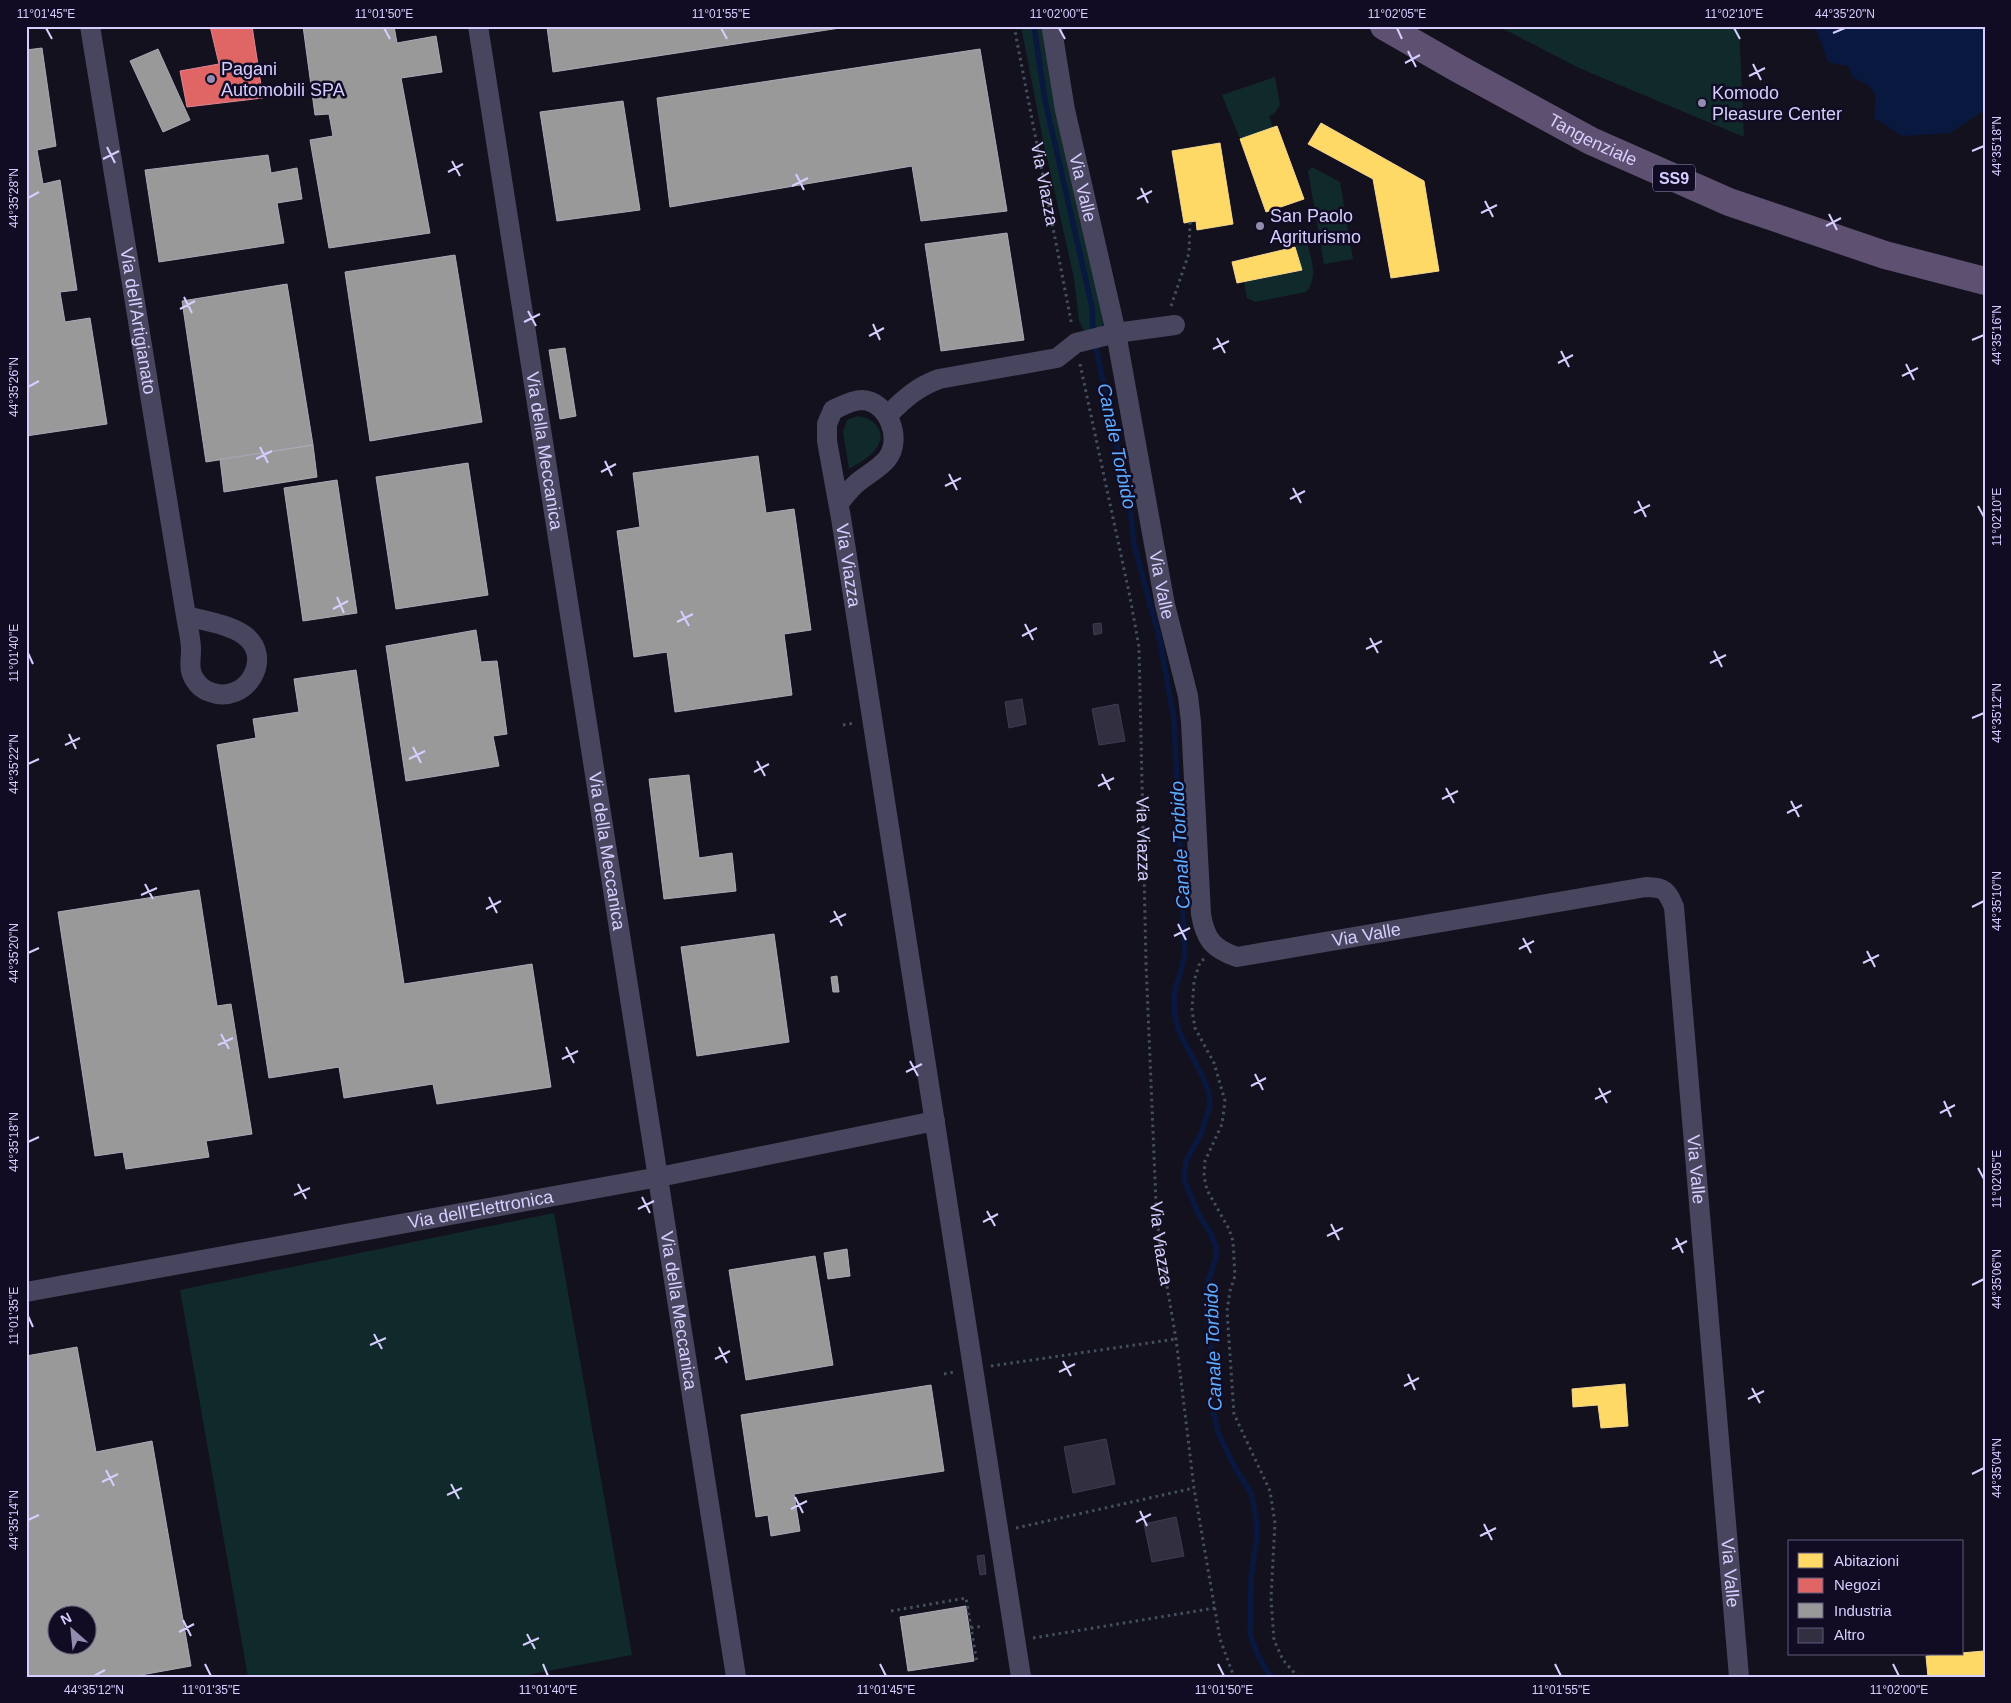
<svg xmlns="http://www.w3.org/2000/svg" width="2011" height="1703" viewBox="0 0 2011 1703" font-family="Arial,sans-serif">
<style>
.green{fill:#10292b}
.water{fill:#08183f}
.homes{fill:#ffd966;stroke:#f3d694}
.shops{fill:#e06666;stroke:#dd8594}
.industry{fill:#999;stroke:#aba9b8;fill-rule:evenodd}
.lines{fill:none;stroke-linecap:round;stroke-linejoin:round}
.stream{stroke:#08183f;stroke-width:5.5}
.building{fill:#322f40;stroke:#413b52}
.path{stroke:#43505f;stroke-width:3;stroke-dasharray:2.5 4;stroke-linecap:butt}
.street{stroke:#48465f;stroke-width:20}
.primary{stroke:#5d5070;stroke-width:28}
.ticks{fill:none;stroke:#d6ceff;stroke-width:2}
.poi-dot{fill:#928cb0;stroke:#110c23;stroke-width:2}
.labels{text-anchor:middle;dominant-baseline:central;stroke-width:5;stroke-linejoin:round;paint-order:stroke}
.shield{fill:#110c23;stroke:#9b94bd;stroke-width:1}
.shield-label{font-size:16px;font-weight:bold;fill:#d6ceff}
.poi-label{font-size:18px;fill:#d6ceff;stroke:#110c23;text-anchor:start}
.street-label{font-size:18px;fill:#d6ceff;stroke:#110c23}
.water-label{font-size:19px;font-style:italic;fill:#5cacff;stroke:#110c23}
.neatline{fill:none;stroke:#d6ceff;stroke-width:2}
.ticks-label{font-size:12px;text-anchor:middle;fill:#d6ceff}
</style>
<rect width="100%" height="100%" fill="#14111e"/>
<path class="green" d="M 1021,26 L 1042,26 L 1055,107 L 1081,204 L 1103,324 L 1101,330 L 1087,333 L 1083,329 L 1079,321 L 1074,278 L 1043,140 Z
M 1498,26 L 1739,26 L 1744,137 L 1579,68 Z
M 1275,77 L 1280,105 L 1274,114 L 1269,116 L 1273,128 L 1240,139 L 1222,95 Z
M 1312,167 L 1340,182 L 1353,259 L 1324,264 L 1308,171 Z
M 1307,241 C 1311,260 1319,276 1306,292 L 1255,302 L 1247,298 L 1244,282 L 1302,270 L 1295,244 Z
M 858,416 C 875,419 889,433 875,450 C 869,458 857,464 849,469 L 843,432 L 847,420 Z
M 554,1213 L 632,1655 L 516,1677 L 248,1677 L 180,1290 Z"/>
<path class="water" d="M 1815,26 L 1985,26 L 1985,110 L 1950,133 L 1902,136 L 1874,118 C 1877,95 1878,87 1853,78 L 1848,66 L 1828,62 Z"/>
<path class="homes" d="M 1321,123 L 1424,181 L 1439,271 L 1391,278 L 1373,179 L 1308,144 Z
M 1277,126 L 1304,199 L 1266,212 L 1240,139 Z
M 1220,143 L 1233,224 L 1197,230 L 1196,221 L 1184,223 L 1172,151 Z
M 1295,247 L 1302,270 L 1237,283 L 1232,262 Z
M 1625,1384 L 1628,1426 L 1601,1428 L 1598,1405 L 1573,1407 L 1572,1389 Z
M 1984,1651 L 1985,1677 L 1928,1677 L 1926,1656 Z"/>
<path class="shops" d="M 210,26 L 252,26 L 263,98 L 187,107 L 180,71 L 219,64 Z"/>
<path class="industry" d="M 303,26 L 394,26 L 397,43 L 436,36 L 442,72 L 401,78 L 430,233 L 329,248 L 310,140 L 333,136 L 329,114 L 315,115 Z
M 549,26 L 853,26 L 553,72 L 547,27 Z
M 42,48 L 56,146 L 37,150 L 43,184 L 60,180 L 77,290 L 60,292 L 65,322 L 90,318 L 107,424 L 26,436 L 26,50 Z
M 158,49 L 190,120 L 163,132 L 130,61 Z
M 980,49 L 1007,211 L 921,221 L 912,166 L 670,207 L 657,98 Z
M 623,101 L 640,210 L 557,221 L 540,112 Z
M 268,155 L 271,173 L 297,168 L 302,199 L 277,203 L 284,243 L 159,262 L 145,170 Z
M 1007,233 L 1024,340 L 941,351 L 925,244 Z
M 455,255 L 482,422 L 370,441 L 345,272 Z
M 287,284 L 313,445 L 206,462 L 182,301 Z
M 565,348 L 576,416 L 560,419 L 549,350 Z
M 313,445 L 317,477 L 224,492 L 220,459 Z
M 758,456 L 766,513 L 794,509 L 811,630 L 784,634 L 792,695 L 675,712 L 667,652 L 634,657 L 617,531 L 640,527 L 633,473 Z
M 468,463 L 488,595 L 396,609 L 376,477 Z
M 337,480 L 357,613 L 303,621 L 284,488 Z
M 476,630 L 481,662 L 497,661 L 507,734 L 493,736 L 499,766 L 406,781 L 386,646 Z
M 356,670 L 404,984 L 532,964 L 551,1087 L 437,1104 L 433,1084 L 344,1098 L 339,1067 L 269,1078 L 217,745 L 256,738 L 253,719 L 299,712 L 294,679 Z
M 689,775 L 699,858 L 732,853 L 736,891 L 664,899 L 649,779 Z
M 199,890 L 217,1006 L 231,1004 L 252,1134 L 206,1141 L 209,1157 L 126,1169 L 123,1152 L 95,1156 L 58,912 Z
M 774,934 L 789,1042 L 697,1056 L 681,947 Z
M 837,976 L 839,992 L 833,992 L 831,977 Z
M 847,1249 L 850,1276 L 828,1279 L 824,1253 Z
M 815,1256 L 833,1365 L 746,1380 L 729,1270 Z
M 77,1347 L 96,1452 L 152,1441 L 191,1666 L 130,1677 L 26,1677 L 26,1356 ZM 58,1616 L 88,1616 L 88,1646 L 58,1646 Z
M 931,1385 L 944,1471 L 794,1494 L 800,1531 L 771,1536 L 768,1515 L 756,1517 L 741,1415 Z
M 966,1606 L 974,1661 L 908,1671 L 900,1617 Z"/>
<g class="lines">
<path class="stream" d="M 1034,26 L 1045,100 L 1092,307 L 1093,331
M 1095,343 L 1130,506 L 1134,544 L 1160,641 L 1174,719 L 1185,955 L 1174,995 L 1175,1016 L 1180,1034 L 1203,1077 L 1209,1094 L 1210,1105 L 1201,1134 L 1186,1161 L 1184,1179 L 1198,1213 L 1211,1234 L 1216,1247 L 1216,1258 L 1207,1284 L 1208,1325 L 1214,1372 L 1211,1402 L 1218,1432 L 1234,1466 L 1251,1493 L 1256,1516 L 1257,1535 L 1251,1578 L 1250,1634 L 1258,1656 L 1271,1677"/>
</g>
<path class="building" d="M 1101,623 L 1102,633 L 1094,635 L 1093,624 Z
M 1022,699 L 1026,724 L 1009,728 L 1005,702 Z
M 1118,704 L 1125,741 L 1099,745 L 1092,709 Z
M 1106,1439 L 1115,1484 L 1073,1493 L 1064,1447 Z
M 1176,1517 L 1184,1556 L 1152,1562 L 1144,1524 Z
M 984,1555 L 986,1574 L 980,1575 L 977,1556 Z"/>
<g class="lines">
<g class="path">
<path id="s1" d="M 1014,26 L 1072,326"/>
<path d="M 1171,306 L 1189,253 L 1190,222"/>
<path id="s2" d="M 1080,364 L 1130,597 L 1139,647 L 1146,963 L 1156,1203 L 1160,1245 L 1176,1339 L 1194,1488 L 1220,1639 L 1234,1677"/>
<path d="M 843,725 L 855,723"/>
<path d="M 1204,959 L 1200,962 L 1194,981 L 1192,1010 L 1195,1028 L 1214,1063 L 1225,1101 L 1222,1124 L 1205,1161 L 1204,1176 L 1207,1190 L 1229,1229 L 1233,1241 L 1235,1276 L 1230,1291 L 1227,1311 L 1234,1414 L 1270,1491 L 1275,1523 L 1271,1598 L 1274,1640 L 1283,1660 L 1298,1677"/>
<path d="M 991,1366 L 1176,1339"/>
<path d="M 944,1374 L 955,1372"/>
<path d="M 1016,1528 L 1194,1488"/>
<path d="M 891,1611 L 966,1598 L 977,1663"/>
<path d="M 971,1628 L 984,1626"/>
<path d="M 1033,1638 L 1215,1608"/>
</g>
<g class="street">
<path id="s3" d="M 90,26 L 186,616 C 188,627 191,639 191,650 C 191,661 188,670 195,680 C 198,685 204,690 210,692 C 246,706 275,657 244,635 C 228,624 205,621 186,616"/>
<path id="s4" d="M 478,26 L 736,1677"/>
<path id="s5" d="M 1053,26 L 1052,30 L 1065,110 L 1116,333 L 1165,605 L 1188,696 L 1191,722 L 1201,914 C 1205,939 1213,949 1237,957 L 1646,887 C 1665,887 1667,891 1674,907 L 1739,1677"/>
<path d="M 888,415 C 904,399 917,387 939,379 L 1057,358 L 1076,343 L 1116,333 L 1175,325"/>
<path id="s6" d="M 839,503 C 845,496 850,489 857,483 C 866,475 879,469 887,459 C 903,439 888,401 862,400 C 852,400 842,406 833,410 L 827,424 L 827,441 L 841,518 L 1021,1677"/>
<path id="s7" d="M 26,1292 L 659,1177 L 935,1121"/>
</g>
<path class="primary" id="s8" d="M 1384,26 L 1459,69 L 1591,141 L 1729,202 L 1885,255 L 1985,281"/>
</g>
<path class="ticks" d="M 46,28 L 52,39M 384,28 L 390,39M 721,28 L 727,39M 1059,28 L 1065,39M 1397,28 L 1402,39M 1734,28 L 1740,39M 1833,33 L 1845,28M 1408,51 L 1416,67M 1405,63 L 1420,55M 1753,64 L 1761,80M 1749,76 L 1765,68M 107,147 L 115,163M 1972,151 L 1984,146M 103,159 L 119,151M 452,161 L 460,176M 448,172 L 463,164M 796,174 L 804,190M 792,186 L 808,178M 1141,188 L 1148,203M 28,198 L 39,192M 1137,199 L 1152,191M 1485,201 L 1493,217M 1481,213 L 1497,205M 1829,214 L 1837,230M 1826,226 L 1841,218M 184,297 L 192,313M 180,309 L 195,301M 528,311 L 536,326M 524,322 L 540,314M 873,324 L 880,340M 869,336 L 884,328M 1217,338 L 1225,353M 1972,340 L 1984,335M 1213,349 L 1229,341M 1561,351 L 1569,367M 1558,363 L 1573,355M 1906,364 L 1914,380M 1902,376 L 1918,368M 28,387 L 39,381M 260,447 L 268,463M 256,459 L 272,451M 605,461 L 612,476M 601,472 L 616,464M 949,474 L 957,490M 945,486 L 961,478M 1293,488 L 1301,503M 1290,499 L 1305,491M 1638,501 L 1646,517M 1978,506 L 1984,517M 1634,513 L 1650,505M 337,597 L 344,613M 333,609 L 348,601M 681,611 L 689,626M 677,622 L 693,614M 1025,624 L 1033,640M 1022,636 L 1037,628M 1370,638 L 1378,653M 1366,649 L 1382,641M 1714,651 L 1722,667M 28,653 L 33,664M 1710,663 L 1726,655M 1972,718 L 1984,713M 69,734 L 76,749M 65,745 L 80,738M 413,747 L 421,763M 409,759 L 425,751M 757,761 L 765,776M 28,764 L 39,759M 754,772 L 769,764M 1102,774 L 1110,790M 1098,786 L 1114,778M 1446,788 L 1454,803M 1442,799 L 1458,791M 1791,801 L 1799,817M 1787,813 L 1802,805M 145,884 L 153,899M 141,895 L 157,888M 489,897 L 497,913M 1972,907 L 1984,901M 486,909 L 501,901M 834,911 L 842,926M 830,922 L 846,914M 1178,924 L 1186,940M 1174,936 L 1190,928M 1523,938 L 1531,953M 1519,949 L 1534,941M 1867,951 L 1875,967M 28,953 L 39,948M 1863,963 L 1879,955M 221,1034 L 229,1049M 218,1045 L 233,1038M 566,1047 L 574,1063M 562,1059 L 578,1051M 910,1061 L 918,1076M 906,1072 L 922,1064M 1255,1074 L 1263,1090M 1251,1086 L 1266,1078M 1599,1088 L 1607,1103M 1595,1099 L 1611,1091M 1944,1101 L 1951,1117M 1940,1113 L 1955,1105M 28,1142 L 39,1137M 1978,1168 L 1984,1179M 298,1184 L 306,1199M 294,1195 L 310,1188M 642,1197 L 650,1213M 638,1209 L 654,1201M 987,1211 L 995,1226M 983,1222 L 998,1214M 1331,1224 L 1339,1240M 1327,1236 L 1343,1228M 1676,1238 L 1683,1253M 1672,1249 L 1687,1241M 1972,1285 L 1984,1279M 28,1316 L 33,1327M 374,1334 L 382,1349M 370,1345 L 386,1338M 719,1347 L 727,1363M 715,1359 L 730,1351M 1063,1361 L 1071,1376M 1059,1372 L 1075,1364M 1408,1374 L 1415,1390M 1404,1386 L 1419,1378M 1752,1388 L 1760,1403M 1748,1399 L 1764,1391M 106,1470 L 114,1486M 1972,1474 L 1984,1468M 102,1482 L 118,1474M 451,1484 L 459,1499M 447,1495 L 462,1488M 795,1497 L 803,1513M 791,1509 L 807,1501M 1140,1511 L 1147,1526M 28,1520 L 39,1515M 1136,1522 L 1151,1514M 1484,1524 L 1492,1540M 1480,1536 L 1496,1528M 183,1620 L 191,1636M 179,1632 L 194,1624M 527,1634 L 535,1649M 523,1645 L 539,1638M 205,1664 L 211,1676M 543,1664 L 548,1676M 880,1664 L 886,1676M 1218,1664 L 1224,1676M 1555,1664 L 1561,1676M 1893,1664 L 1899,1676M 94,1676 L 105,1670"/>
<g class="poi-dot">
<circle cx="211" cy="79" r="5"/>
<circle cx="1702" cy="103" r="5"/>
<circle cx="1260" cy="226" r="5"/>
</g>
<g class="labels">
<rect class="shield" x="1653" y="164.5" width="42" height="27" rx="4"/>
<g class="shield-label">
<text x="1674" y="178">SS9</text>
</g>
<g class="poi-label">
<text x="221" y="69">Pagani<tspan x="221" dy="21">Automobili SPA</tspan></text>
<text x="1712" y="93">Komodo<tspan x="1712" dy="21">Pleasure Center</tspan></text>
<text x="1270" y="216">San Paolo<tspan x="1270" dy="21">Agriturismo</tspan></text>
</g>
<g class="street-label">
<text stroke="none"><textPath href="#s8" startOffset="238">Tangenziale</textPath></text>
<text stroke="none"><textPath href="#s1" startOffset="161">Via Viazza</textPath></text>
<text stroke="none"><textPath href="#s5" startOffset="165">Via Valle</textPath></text>
<text stroke="none"><textPath href="#s3" startOffset="299">Via dell'Artigianato</textPath></text>
<text stroke="none"><textPath href="#s4" startOffset="430">Via della Meccanica</textPath></text>
<text stroke="none"><textPath href="#s6" startOffset="331">Via Viazza</textPath></text>
<text stroke="none"><textPath href="#s5" startOffset="570">Via Valle</textPath></text>
<text stroke="none"><textPath href="#s2" startOffset="481">Via Viazza</textPath></text>
<text stroke="none"><textPath href="#s4" startOffset="835">Via della Meccanica</textPath></text>
<text stroke="none"><textPath href="#s5" startOffset="1094">Via Valle</textPath></text>
<text stroke="none"><textPath href="#s5" startOffset="1679">Via Valle</textPath></text>
<text stroke="none"><textPath href="#s7" startOffset="462">Via dell'Elettronica</textPath></text>
<text stroke="none"><textPath href="#s2" startOffset="886">Via Viazza</textPath></text>
<text stroke="none"><textPath href="#s4" startOffset="1300">Via della Meccanica</textPath></text>
<text stroke="none"><textPath href="#s5" startOffset="2084">Via Valle</textPath></text>
</g>
<g class="water-label">
<text transform="translate(1117 446) rotate(78)">Canale Torbido</text>
<text transform="translate(1180 845) rotate(-93)">Canale Torbido</text>
<text transform="translate(1213 1347) rotate(-92)">Canale Torbido</text>
</g>
</g>
<rect width="2011" height="1703" fill="none" stroke="#110c23" stroke-width="55"/>
<rect x="1788" y="1540" width="175" height="115" fill="#110c23" stroke="#605a7b"/>
<rect x="1798" y="1553" width="25" height="15" fill="#ffd966" stroke="#605a7b"/>
<text x="1834" y="1566" font-size="15" fill="#d6ceff">Abitazioni</text>
<rect x="1798" y="1578" width="25" height="15" fill="#e06666" stroke="#605a7b"/>
<text x="1834" y="1590" font-size="15" fill="#d6ceff">Negozi</text>
<rect x="1798" y="1603" width="25" height="15" fill="#999999" stroke="#605a7b"/>
<text x="1834" y="1616" font-size="15" fill="#d6ceff">Industria</text>
<rect x="1798" y="1628" width="25" height="15" fill="#322f40" stroke="#605a7b"/>
<text x="1834" y="1640" font-size="15" fill="#d6ceff">Altro</text>
<g transform="translate(72 1630) rotate(333)"><circle r="24" fill="#110c23" stroke="#605a7b"/>
<path d="M0-4L9 19L0 12L-9 19Z" fill="#928cb0"/>
<text y="-8" font-size="14" font-weight="bold" text-anchor="middle" fill="#d6ceff">N</text>
</g>
<rect x="28" y="28" width="1956" height="1648" class="neatline"/>
<g class="ticks-label">
<text x="46" y="18">11°01'45"E</text>
<text x="384" y="18">11°01'50"E</text>
<text x="721" y="18">11°01'55"E</text>
<text x="1059" y="18">11°02'00"E</text>
<text x="1397" y="18">11°02'05"E</text>
<text x="1734" y="18">11°02'10"E</text>
<text x="1845" y="18">44°35'20"N</text>
<text transform="translate(1997 146) rotate(-90)" y="4">44°35'18"N</text>
<text transform="translate(14 198) rotate(-90)" y="4">44°35'28"N</text>
<text transform="translate(1997 335) rotate(-90)" y="4">44°35'16"N</text>
<text transform="translate(14 387) rotate(-90)" y="4">44°35'26"N</text>
<text transform="translate(1997 517) rotate(-90)" y="4">11°02'10"E</text>
<text transform="translate(14 653) rotate(-90)" y="4">11°01'40"E</text>
<text transform="translate(1997 713) rotate(-90)" y="4">44°35'12"N</text>
<text transform="translate(14 764) rotate(-90)" y="4">44°35'22"N</text>
<text transform="translate(1997 901) rotate(-90)" y="4">44°35'10"N</text>
<text transform="translate(14 953) rotate(-90)" y="4">44°35'20"N</text>
<text transform="translate(14 1142) rotate(-90)" y="4">44°35'18"N</text>
<text transform="translate(1997 1179) rotate(-90)" y="4">11°02'05"E</text>
<text transform="translate(1997 1279) rotate(-90)" y="4">44°35'06"N</text>
<text transform="translate(14 1316) rotate(-90)" y="4">11°01'35"E</text>
<text transform="translate(1997 1468) rotate(-90)" y="4">44°35'04"N</text>
<text transform="translate(14 1520) rotate(-90)" y="4">44°35'14"N</text>
<text x="94" y="1694">44°35'12"N</text>
<text x="211" y="1694">11°01'35"E</text>
<text x="548" y="1694">11°01'40"E</text>
<text x="886" y="1694">11°01'45"E</text>
<text x="1224" y="1694">11°01'50"E</text>
<text x="1561" y="1694">11°01'55"E</text>
<text x="1899" y="1694">11°02'00"E</text>
</g>
</svg>
